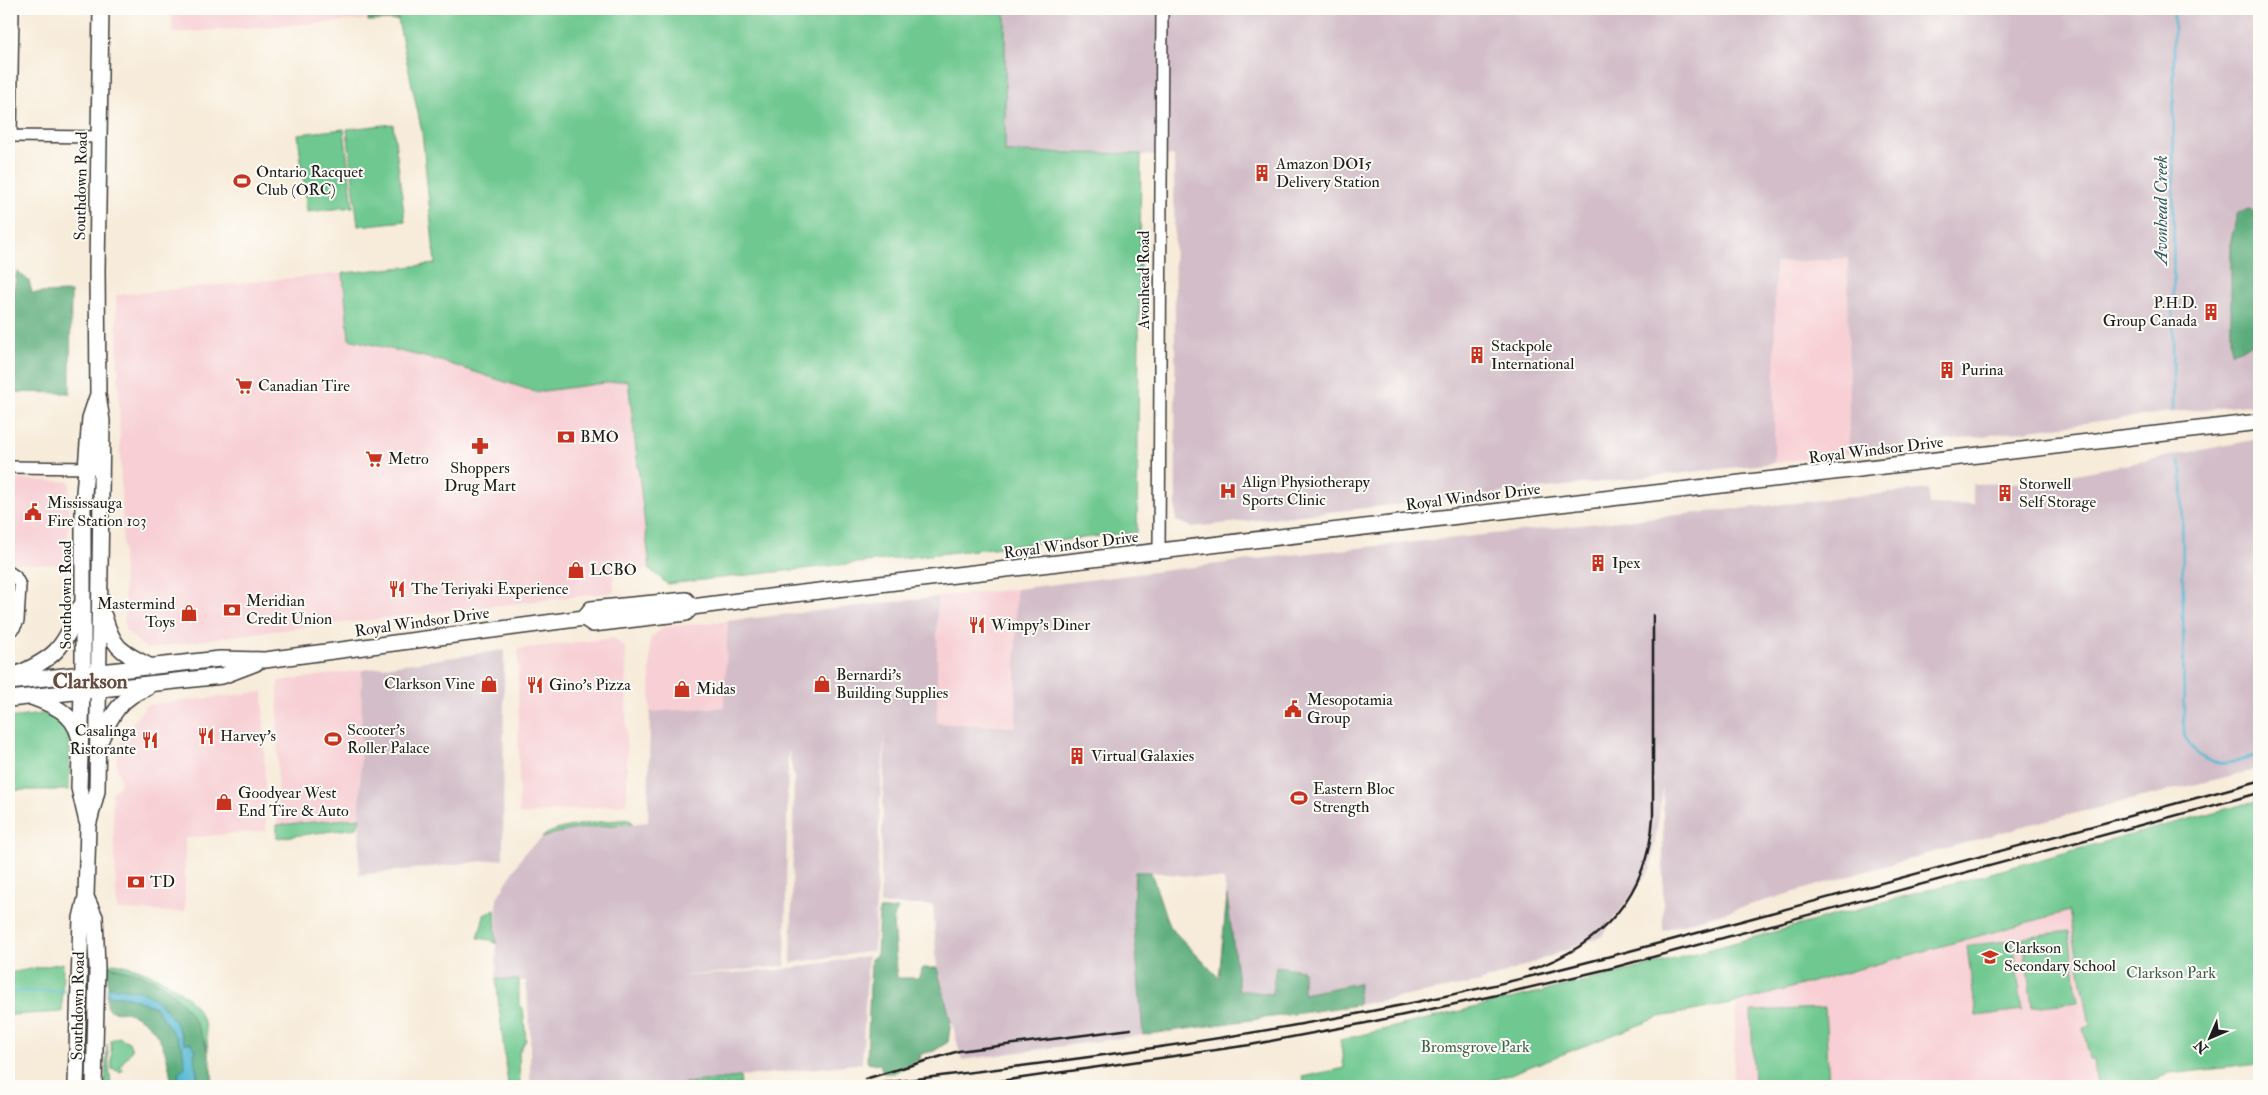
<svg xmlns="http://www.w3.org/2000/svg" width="2268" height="1095" viewBox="0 0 2268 1095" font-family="'IM FELL Double Pica',serif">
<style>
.built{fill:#f7cfd4}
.industrial{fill:#d2bdc8}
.green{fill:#6ec88f;stroke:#457256}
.forest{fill:#5aac7a;stroke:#3b644b}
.water{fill:#53b9d1;stroke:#386a76}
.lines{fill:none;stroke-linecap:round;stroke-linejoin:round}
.stream{stroke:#53b9d1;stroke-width:2.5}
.minor-casing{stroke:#3d3b38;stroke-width:14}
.major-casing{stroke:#3d3b38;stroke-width:18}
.minor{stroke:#fff;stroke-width:11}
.major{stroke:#fff;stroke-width:15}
.rail{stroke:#1c1c1c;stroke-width:2.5}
.labels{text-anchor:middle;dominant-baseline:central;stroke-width:4;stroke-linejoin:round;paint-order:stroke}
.poi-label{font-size:16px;fill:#1c1c1c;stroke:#fdfcf7;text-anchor:start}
.street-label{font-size:16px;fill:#1c1c1c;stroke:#fdfcf7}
.park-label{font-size:16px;fill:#3d614a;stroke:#fdfcf7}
.water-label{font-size:18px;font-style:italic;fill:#325b64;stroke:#fdfcf7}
.district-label{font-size:21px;font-weight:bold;fill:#644a41;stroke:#fdfcf7}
</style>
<rect width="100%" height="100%" fill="#fdfcf7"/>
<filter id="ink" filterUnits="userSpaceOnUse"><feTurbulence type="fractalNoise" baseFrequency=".02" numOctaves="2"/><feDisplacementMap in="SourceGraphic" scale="10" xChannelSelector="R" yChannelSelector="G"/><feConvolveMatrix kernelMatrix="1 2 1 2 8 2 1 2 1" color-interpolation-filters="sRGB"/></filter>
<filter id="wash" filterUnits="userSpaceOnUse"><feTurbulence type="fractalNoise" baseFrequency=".0096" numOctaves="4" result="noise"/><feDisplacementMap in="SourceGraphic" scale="20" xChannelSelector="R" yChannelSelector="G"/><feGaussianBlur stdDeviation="1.12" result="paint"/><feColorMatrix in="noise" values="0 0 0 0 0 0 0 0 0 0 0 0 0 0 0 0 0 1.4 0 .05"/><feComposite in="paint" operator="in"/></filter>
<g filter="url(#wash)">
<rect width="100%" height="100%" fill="#f7ebd9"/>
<path class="built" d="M 172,9 L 365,9 L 365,20 L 173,33 Z
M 1848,258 L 1849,453 L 1774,463 L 1774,263 Z
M 343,273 L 350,339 L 441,361 L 536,392 L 628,380 L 650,569 L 613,573 L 614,592 L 238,635 L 147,649 L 125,630 L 116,295 Z
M 9,479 L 70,482 L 67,565 L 9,563 Z
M 1016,589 L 1017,727 L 937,723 L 937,597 Z
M 728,621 L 725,707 L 650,712 L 650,638 L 664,627 Z
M 614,638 L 626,649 L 627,804 L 519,815 L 518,649 Z
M 362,670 L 360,818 L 277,825 L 278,681 Z
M 263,692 L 266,831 L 185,838 L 185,912 L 117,910 L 112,793 L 121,784 L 116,761 L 121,739 L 146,705 Z
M 2070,911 L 2089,1015 L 2097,1086 L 1733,1086 L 1736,1003 Z"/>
<path class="industrial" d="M 1005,9 L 2259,9 L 2259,404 L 2164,413 L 1849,453 L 1848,258 L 1775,263 L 1774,463 L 1192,527 L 1176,521 L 1174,156 L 1004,152 Z
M 2259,439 L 2259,769 L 2027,825 L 1663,930 L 1663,787 L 1651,868 L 1601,937 L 1481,982 L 1358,1005 L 1358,983 L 1302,994 L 1277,967 L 1272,994 L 1239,990 L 1224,880 L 1151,872 L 1135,872 L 1133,916 L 1143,1035 L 962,1060 L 937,968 L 933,905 L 880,905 L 885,733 L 881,779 L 874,951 L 791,963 L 794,778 L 788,749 L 785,966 L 673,977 L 778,970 L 868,956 L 862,1063 L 660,1086 L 530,1086 L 530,1030 L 526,981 L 496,979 L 497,898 L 525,852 L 542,838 L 555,833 L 573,830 L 648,822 L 650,712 L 724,707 L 728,621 L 937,597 L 937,723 L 1016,727 L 1016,589 L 1299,554 L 1929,489 L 1929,505 L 1973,504 L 1973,484 L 2034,482 Z
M 504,650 L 503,859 L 359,875 L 362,670 Z"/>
<path class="green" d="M 398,9 L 1005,9 L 1005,152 L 1141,154 L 1137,532 L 667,584 L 650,569 L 628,380 L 536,392 L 441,361 L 349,339 L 343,273 L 435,264 L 422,132 L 398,20 Z
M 393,124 L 405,221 L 358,226 L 347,129 Z
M 344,129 L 353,207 L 307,212 L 298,134 Z
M 42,714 C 57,718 65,725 70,740 L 69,790 L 9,790 L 9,718 Z
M 2259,800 L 2259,1064 L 2169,1074 L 2147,1082 L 2141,1086 L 2097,1086 L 2094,1060 L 2090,1060 L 2083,1027 L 2090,1025 L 2069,911 L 1736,1003 L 1660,1017 L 1479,1086 L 1305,1086 L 1302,1077 L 1344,1068 L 1340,1040 L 1656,964 Z
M 360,818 L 357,828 L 277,838 L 277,825 Z
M 629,819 L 633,823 C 603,827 570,827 542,838 C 550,825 612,821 629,819 Z
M 495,909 L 496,944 L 491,940 L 478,938 L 484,915 Z
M 2069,931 L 2078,1002 L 2032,1007 L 2023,937 Z
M 2013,940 L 2022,1010 L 1976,1016 L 1967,946 Z
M 63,963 L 62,1012 L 9,1015 L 9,973 Z
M 113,963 C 143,967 188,988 201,1016 C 207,1027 207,1039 208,1051 C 195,1017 177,988 142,975 C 131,971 119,969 108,966 Z
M 496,979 L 519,980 L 519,1005 L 523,1008 L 526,1040 L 519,1052 L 520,1083 L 508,1085 Z
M 1825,1008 L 1829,1086 L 1754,1086 L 1751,1011 Z
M 119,1037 L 129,1042 L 132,1050 L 120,1066 L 123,1069 L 121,1072 L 112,1069 L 111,1040 Z
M 107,1044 L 111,1086 L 105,1086 Z
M 740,1077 L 741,1084 L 718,1086 L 660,1086 Z"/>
<path class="forest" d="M 368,9 L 398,9 L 398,20 L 368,21 Z
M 2250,209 L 2259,217 L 2259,338 L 2240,350 L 2231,353 L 2231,240 L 2238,212 Z
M 17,271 L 29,281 L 32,293 L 71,292 L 70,393 L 9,392 L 9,299 L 14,287 Z
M 1135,872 L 1151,872 L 1169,926 L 1219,978 L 1227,896 L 1239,990 L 1272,994 L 1276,966 L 1303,970 L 1303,994 L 1359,983 L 1358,1005 L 1143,1035 L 1133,916 Z
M 898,909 L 893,920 L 897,978 L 918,978 L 923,968 L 937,968 L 951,1021 L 948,1042 L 934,1051 L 921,1054 L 920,1059 L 894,1073 L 883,1073 L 880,1064 L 867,1062 L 871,959 L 877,955 L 879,910 Z
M 108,966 C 119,969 132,971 142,975 C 187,993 212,1040 213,1086 L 199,1086 L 194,1056 L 184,1043 L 180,1030 L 140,992 L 108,987 Z
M 107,995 L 128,997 L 155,1007 L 182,1046 L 185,1067 L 178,1074 L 180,1086 L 172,1086 C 168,1056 162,1025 129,1013 C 120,1010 114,1014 107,1008 Z"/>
<path class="water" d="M 108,987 C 118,988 129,989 139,991 C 162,998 177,1021 184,1043 L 191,1043 L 196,1050 L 194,1056 L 199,1086 L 180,1086 L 178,1074 L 185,1067 L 182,1046 L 155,1007 L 128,997 L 107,995 Z"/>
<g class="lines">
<path class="stream" d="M 2173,411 L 2174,9
M 2178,459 L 2182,472 L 2184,734 C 2202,771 2225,767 2259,755
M 9,994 L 20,991 L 75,991"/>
</g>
</g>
<g filter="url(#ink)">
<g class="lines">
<g class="minor-casing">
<path id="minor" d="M 9,136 L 99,137
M 11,136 L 13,9
M 9,467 L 93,468
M 1159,552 L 1162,9
M 9,572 L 15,576 L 20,585 L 18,621 L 14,628 L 9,631"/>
</g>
<g class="major-casing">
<path id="major" d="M 104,616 C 114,650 121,651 151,667
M 584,618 L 591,609 L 686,600 L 692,607
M 13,676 C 54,659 64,649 80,607
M 9,682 L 220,659 L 265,660 L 584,618 L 593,624 L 686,613 L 692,607 L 777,596 L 2259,422
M 34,698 C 53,705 73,713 79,736
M 9,699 L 222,676 L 256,663
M 101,739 C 111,715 121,697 147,688
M 87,822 L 79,788 L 83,661 L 83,506 L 90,418 L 97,397
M 86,897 L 95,917 L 97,968 L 94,1086
M 76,1086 L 81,918 L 86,897 L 88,826 L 97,791 L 102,421 L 98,395 L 97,270 L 101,9"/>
</g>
<use href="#minor" class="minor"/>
<use href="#major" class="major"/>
<path class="rail" d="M 1529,970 C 1602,946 1648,895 1653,817 L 1653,615
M 865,1079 L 959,1051 L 1131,1029
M 858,1086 C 1053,1063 1243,1039 1436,998 C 1549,974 1660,943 1771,913 C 1934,869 2097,825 2259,781
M 966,1086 L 1250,1045 L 1366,1023 L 1502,994 L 1612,968 L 2259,793"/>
</g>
</g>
<defs>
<g id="building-bare" transform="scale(1.35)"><path d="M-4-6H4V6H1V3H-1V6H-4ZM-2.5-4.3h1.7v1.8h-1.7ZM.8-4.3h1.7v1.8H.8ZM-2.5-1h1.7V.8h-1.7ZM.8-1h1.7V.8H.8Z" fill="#c8321e" stroke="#fdfcf7" stroke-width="2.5" paint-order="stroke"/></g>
<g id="stadium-bare" transform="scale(1.35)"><path d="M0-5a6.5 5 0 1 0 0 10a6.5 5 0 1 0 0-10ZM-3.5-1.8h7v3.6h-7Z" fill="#c8321e" stroke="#fdfcf7" stroke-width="2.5" paint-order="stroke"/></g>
<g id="supermarket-bare" transform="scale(1.35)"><path d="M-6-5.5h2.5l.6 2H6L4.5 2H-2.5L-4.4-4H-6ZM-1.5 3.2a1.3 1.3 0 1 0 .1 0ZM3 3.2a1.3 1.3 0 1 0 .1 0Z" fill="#c8321e" stroke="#fdfcf7" stroke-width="2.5" paint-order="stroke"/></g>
<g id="bank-bare" transform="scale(1.35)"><path d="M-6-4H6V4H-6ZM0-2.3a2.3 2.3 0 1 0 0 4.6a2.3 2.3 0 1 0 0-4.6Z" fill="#c8321e" stroke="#fdfcf7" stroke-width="2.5" paint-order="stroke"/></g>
<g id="pharmacy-bare" transform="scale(1.35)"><path d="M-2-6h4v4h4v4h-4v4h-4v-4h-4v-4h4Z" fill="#c8321e" stroke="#fdfcf7" stroke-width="2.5" paint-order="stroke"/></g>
<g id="hospital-bare" transform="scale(1.35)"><path d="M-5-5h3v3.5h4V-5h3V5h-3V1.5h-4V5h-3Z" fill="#c8321e" stroke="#fdfcf7" stroke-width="2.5" paint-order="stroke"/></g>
<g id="civic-bare" transform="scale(1.35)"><path d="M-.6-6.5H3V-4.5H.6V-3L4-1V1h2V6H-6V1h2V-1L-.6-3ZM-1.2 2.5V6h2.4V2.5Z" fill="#c8321e" stroke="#fdfcf7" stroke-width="2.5" paint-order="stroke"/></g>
<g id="shop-bare" transform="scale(1.35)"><path d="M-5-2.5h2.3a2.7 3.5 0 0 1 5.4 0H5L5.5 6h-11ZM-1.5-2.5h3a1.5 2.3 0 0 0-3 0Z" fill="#c8321e" stroke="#fdfcf7" stroke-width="2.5" paint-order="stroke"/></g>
<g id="restaurant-bare" transform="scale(1.35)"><path d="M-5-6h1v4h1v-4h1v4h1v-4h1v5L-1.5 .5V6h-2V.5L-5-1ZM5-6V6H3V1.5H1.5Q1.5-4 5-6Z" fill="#c8321e" stroke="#fdfcf7" stroke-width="2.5" paint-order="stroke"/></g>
<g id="school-bare" transform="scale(1.35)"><path d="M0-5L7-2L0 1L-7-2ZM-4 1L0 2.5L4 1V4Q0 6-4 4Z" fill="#c8321e" stroke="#fdfcf7" stroke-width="2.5" paint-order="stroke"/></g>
</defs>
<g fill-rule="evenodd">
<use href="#building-bare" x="1262" y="173"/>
<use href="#stadium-bare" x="242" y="181"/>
<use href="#building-bare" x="2211" y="312"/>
<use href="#building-bare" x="1477" y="355"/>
<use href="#building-bare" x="1947" y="370"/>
<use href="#supermarket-bare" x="244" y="386"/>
<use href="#bank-bare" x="566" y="437"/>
<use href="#pharmacy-bare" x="480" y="446"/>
<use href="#supermarket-bare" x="374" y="459"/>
<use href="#hospital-bare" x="1228" y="491"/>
<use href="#building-bare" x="2005" y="493"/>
<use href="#civic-bare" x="33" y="512"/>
<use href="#building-bare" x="1598" y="563"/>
<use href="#shop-bare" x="576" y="570"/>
<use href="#restaurant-bare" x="397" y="589"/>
<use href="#bank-bare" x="232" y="610"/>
<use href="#shop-bare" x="189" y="613"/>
<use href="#restaurant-bare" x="977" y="625"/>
<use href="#shop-bare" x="489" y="684"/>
<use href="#shop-bare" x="822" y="684"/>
<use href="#restaurant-bare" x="535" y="685"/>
<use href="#shop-bare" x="682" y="689"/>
<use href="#civic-bare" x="1293" y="709"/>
<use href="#restaurant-bare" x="206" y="736"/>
<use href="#stadium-bare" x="333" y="739"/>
<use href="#restaurant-bare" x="150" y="740"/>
<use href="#building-bare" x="1077" y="756"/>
<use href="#stadium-bare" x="1299" y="798"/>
<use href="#shop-bare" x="224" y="802"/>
<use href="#bank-bare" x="136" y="882"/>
<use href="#school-bare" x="1990" y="957"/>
</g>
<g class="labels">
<g class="poi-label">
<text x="1276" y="164">Amazon DOI5<tspan x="1276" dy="18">Delivery Station</tspan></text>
<text x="256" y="172">Ontario Racquet<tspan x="256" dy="18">Club (ORC)</tspan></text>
<text x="2197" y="303" text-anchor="end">P.H.D.<tspan x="2197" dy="18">Group Canada</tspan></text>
<text x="1491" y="346">Stackpole<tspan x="1491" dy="18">International</tspan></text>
<text x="1961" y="370">Purina</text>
<text x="258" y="386">Canadian Tire</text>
<text x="580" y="437">BMO</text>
<text x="388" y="459">Metro</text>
<text x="480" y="468" text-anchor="middle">Shoppers<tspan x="480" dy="18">Drug Mart</tspan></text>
<text x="1242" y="482">Align Physiotherapy<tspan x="1242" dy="18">Sports Clinic</tspan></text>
<text x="2019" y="484">Storwell<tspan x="2019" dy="18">Self Storage</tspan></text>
<text x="47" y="503">Mississauga<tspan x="47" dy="18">Fire Station 103</tspan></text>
<text x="1612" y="563">Ipex</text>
<text x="590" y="570">LCBO</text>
<text x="411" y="589">The Teriyaki Experience</text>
<text x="246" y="601">Meridian<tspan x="246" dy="18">Credit Union</tspan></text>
<text x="175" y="604" text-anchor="end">Mastermind<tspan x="175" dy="18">Toys</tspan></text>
<text x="991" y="625">Wimpy's Diner</text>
<text x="836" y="675">Bernardi's<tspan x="836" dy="18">Building Supplies</tspan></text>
<text x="475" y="684" text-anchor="end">Clarkson Vine</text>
<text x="549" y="685">Gino's Pizza</text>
<text x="696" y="689">Midas</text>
<text x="1307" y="700">Mesopotamia<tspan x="1307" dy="18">Group</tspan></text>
<text x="347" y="730">Scooter's<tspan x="347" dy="18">Roller Palace</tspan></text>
<text x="136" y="731" text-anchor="end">Casalinga<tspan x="136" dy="18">Ristorante</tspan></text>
<text x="220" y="736">Harvey's</text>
<text x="1091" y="756">Virtual Galaxies</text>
<text x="1313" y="789">Eastern Bloc<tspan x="1313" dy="18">Strength</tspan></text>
<text x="238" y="793">Goodyear West<tspan x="238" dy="18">End Tire &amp; Auto</tspan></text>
<text x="150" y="882">TD</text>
<text x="2004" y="948">Clarkson<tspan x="2004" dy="18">Secondary School</tspan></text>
</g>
<g class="street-label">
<text transform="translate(81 186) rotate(-89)">Southdown Road</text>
<text transform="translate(1144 280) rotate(-90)">Avonhead Road</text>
<text transform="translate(1876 450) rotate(-7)">Royal Windsor Drive</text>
<text transform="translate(1473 497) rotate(-7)">Royal Windsor Drive</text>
<text transform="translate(1071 545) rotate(-7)">Royal Windsor Drive</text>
<text transform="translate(66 595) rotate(-90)">Southdown Road</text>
<text transform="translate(422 622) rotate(-8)">Royal Windsor Drive</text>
<text transform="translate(78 1006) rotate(-89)">Southdown Road</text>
</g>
<g class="park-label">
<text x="2171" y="973">Clarkson Park</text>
<text x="1475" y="1047">Bromsgrove Park</text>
</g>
<g class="water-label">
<text transform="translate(2161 210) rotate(-90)">Avonhead Creek</text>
</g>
<g class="district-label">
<text x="90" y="681">Clarkson</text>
</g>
</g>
<rect width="2268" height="1095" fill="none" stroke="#fdfcf7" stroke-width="30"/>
<g transform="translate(2210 1038) rotate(225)" stroke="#fdfcf7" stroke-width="4" paint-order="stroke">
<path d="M0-4L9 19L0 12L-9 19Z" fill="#1c1c1c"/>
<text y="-8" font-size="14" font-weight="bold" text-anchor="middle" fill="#1c1c1c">N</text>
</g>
</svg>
